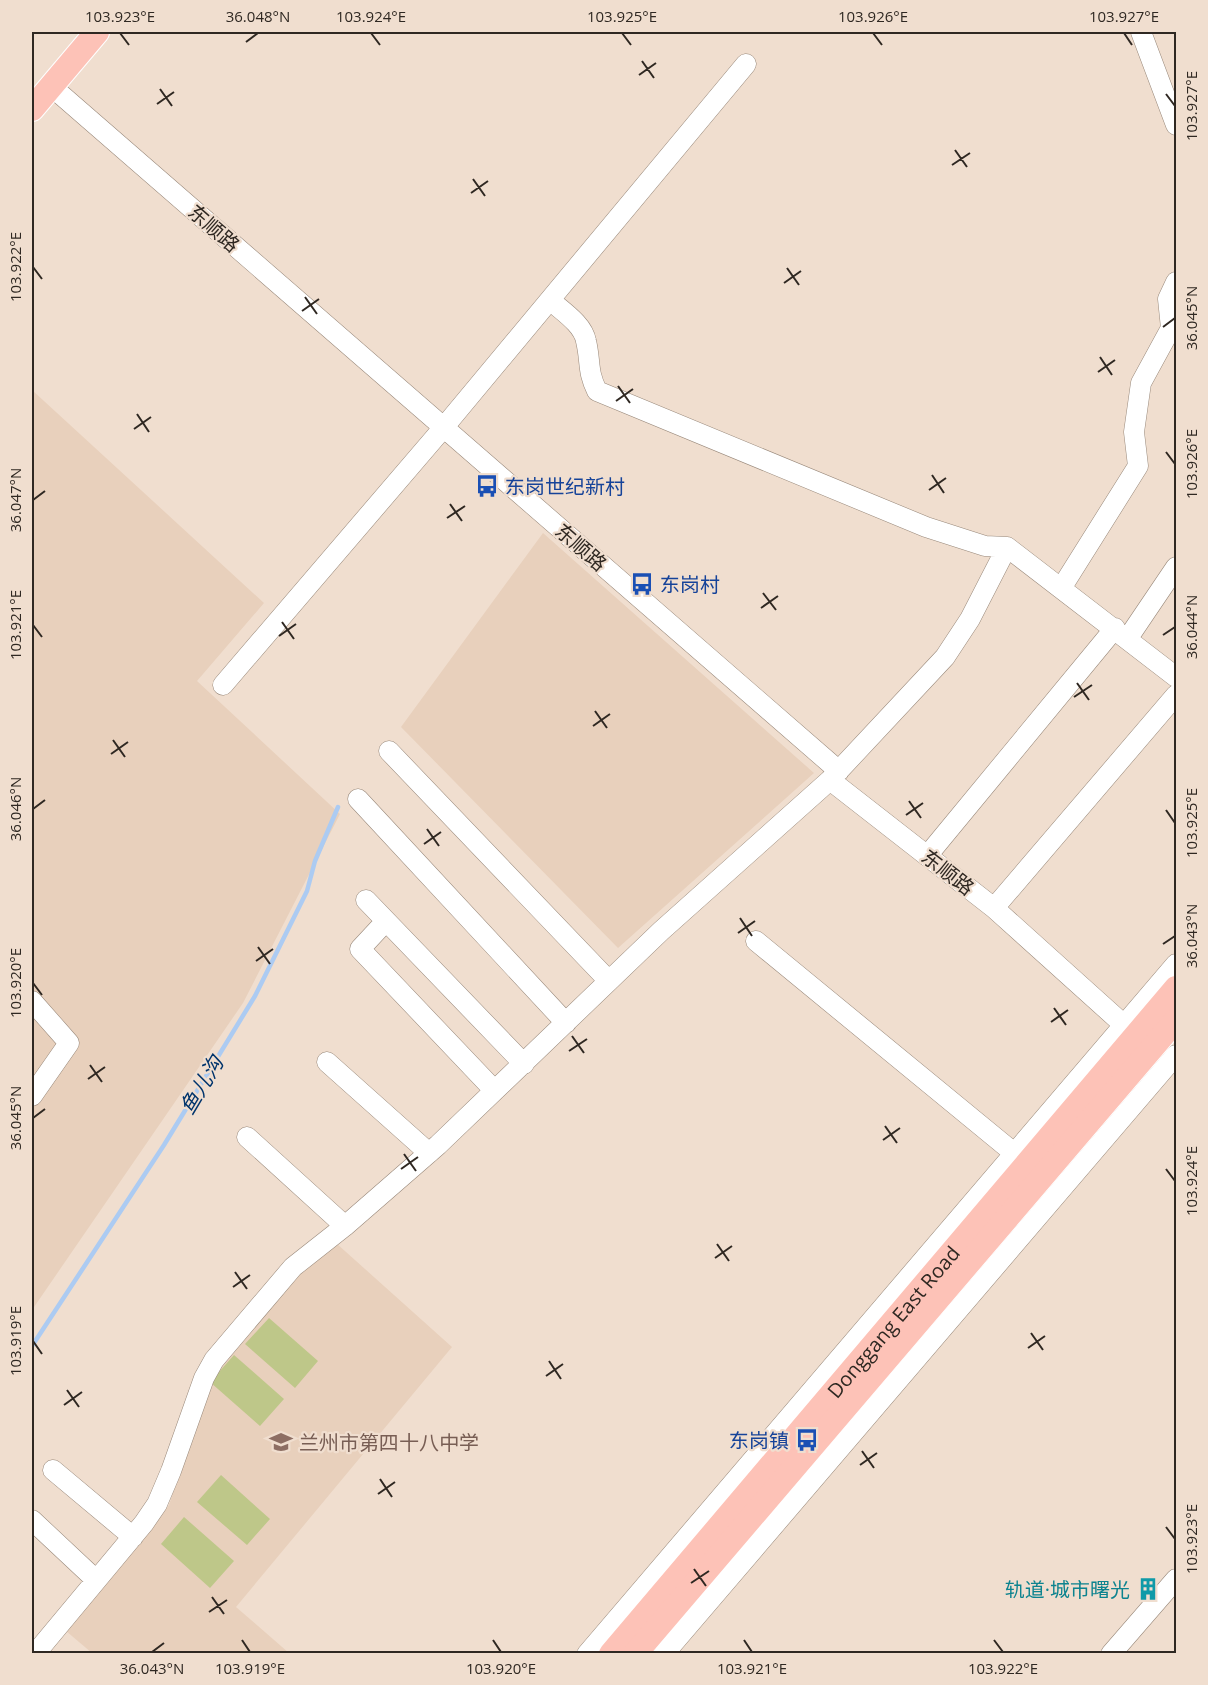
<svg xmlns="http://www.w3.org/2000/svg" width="1208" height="1685" viewBox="0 0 1208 1685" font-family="'Open Sans','Noto Sans SC',sans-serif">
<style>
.built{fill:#e8d0bc}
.green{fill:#bec789}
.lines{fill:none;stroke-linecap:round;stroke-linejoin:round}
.stream{stroke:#accbf2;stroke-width:4.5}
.minor-casing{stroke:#98887a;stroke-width:21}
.major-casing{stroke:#fff;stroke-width:26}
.minor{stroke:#fff;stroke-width:20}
.major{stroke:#fdc2b7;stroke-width:24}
.major-bridge-casing{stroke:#fff;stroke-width:26;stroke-linecap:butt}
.major-bridge{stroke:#fdc2b7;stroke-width:24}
.ticks{fill:none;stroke:#2f2822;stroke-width:2}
.labels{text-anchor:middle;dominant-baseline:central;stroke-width:4.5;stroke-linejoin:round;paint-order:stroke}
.street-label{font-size:20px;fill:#2f2822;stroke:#f0decf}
.transit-label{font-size:20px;fill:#164399;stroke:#f0decf;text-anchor:start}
.education-label{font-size:20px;fill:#785e54;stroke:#f0decf;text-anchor:start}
.culture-label{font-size:20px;fill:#0d838f;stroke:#f0decf;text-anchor:end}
.water-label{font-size:21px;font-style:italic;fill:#00346c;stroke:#f0decf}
.neatline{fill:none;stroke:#2f2822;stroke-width:2}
.ticks-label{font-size:15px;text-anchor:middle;fill:#2f2822}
</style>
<rect width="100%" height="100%" fill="#f0decf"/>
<path class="built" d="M 32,390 L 264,603 L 197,681 L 340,814 L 243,1003 L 32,1310 Z
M 543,533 L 814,773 L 618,948 L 401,727 Z
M 336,1243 L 452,1347 L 236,1607 L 289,1653 L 92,1653 L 66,1631 L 169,1505 L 210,1379 L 280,1292 Z"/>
<path class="green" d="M 269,1318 L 318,1361 L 295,1388 L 245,1344 Z
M 234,1355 L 284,1399 L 260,1426 L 210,1382 Z
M 221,1475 L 270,1519 L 247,1545 L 197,1502 Z
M 184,1517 L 234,1561 L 210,1588 L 161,1544 Z"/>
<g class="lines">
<path class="stream" d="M 32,1346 L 164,1145 L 255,996 L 307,891 L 315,861 L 338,807"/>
<g class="minor-casing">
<path id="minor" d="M 1141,32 L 1176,125
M 51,86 L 839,771
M 550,300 C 562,311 583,324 586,341 C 591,362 587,371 597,391 L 926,527 L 985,546 L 1007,547 L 1176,677
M 1007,547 L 970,619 L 945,657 L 830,780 L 994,908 L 1124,1025
M 1062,587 L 1138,466 L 1134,432 L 1141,383 L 1171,328 L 1168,299 L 1176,282
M 1128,638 L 1176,567
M 223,685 L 444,427 L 746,64
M 389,751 L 609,981
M 358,799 L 566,1023
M 927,856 L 1115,628
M 366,900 L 524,1064
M 994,908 L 1176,695
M 386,921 L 360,949 L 494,1090
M 756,941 L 1014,1153
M 32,1001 L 69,1043 L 32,1096
M 327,1062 L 429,1153
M 247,1137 L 345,1226
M 53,1470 L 133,1537
M 32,1520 L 96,1580
M 35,1654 L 144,1523 L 157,1504 L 171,1471 L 204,1378 L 214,1360 L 293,1267 L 345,1226 L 438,1145 L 661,931 L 830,780
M 587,1654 L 1176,964
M 664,1654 L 1176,1055
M 1111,1654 L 1176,1579"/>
</g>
<g class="major-casing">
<path id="major" d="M 32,109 L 97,32"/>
</g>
<use href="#minor" class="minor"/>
<use href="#major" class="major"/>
<g class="major-bridge-casing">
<g id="major-bridge">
<path id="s1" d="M 611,1654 L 1176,988"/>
<path d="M 635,1654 L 1176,1020"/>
</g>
</g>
<use href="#major-bridge" class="major-bridge"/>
</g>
<path class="ticks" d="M 120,33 L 129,45M 371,33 L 380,45M 622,33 L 631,45M 873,33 L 882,45M 1124,33 L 1132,45M 246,42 L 258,33M 642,61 L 654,78M 639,75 L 656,63M 160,89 L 172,106M 1166,94 L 1175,106M 157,104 L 174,92M 955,150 L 967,167M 952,165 L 970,153M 473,179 L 485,196M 471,193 L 488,181M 33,267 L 42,279M 787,268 L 799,285M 784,283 L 801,271M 305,297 L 317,314M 302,311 L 319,299M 1163,327 L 1175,318M 1100,357 L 1112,375M 1098,372 L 1115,360M 618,386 L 630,403M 616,401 L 633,389M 137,414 L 149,432M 134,429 L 151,417M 1166,452 L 1175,464M 932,475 L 944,493M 929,490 L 946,478M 33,500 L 45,491M 450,504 L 462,521M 447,518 L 465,506M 763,593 L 776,610M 761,608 L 778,596M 282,622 L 294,639M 33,625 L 42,637M 1163,635 L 1175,627M 279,636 L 296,624M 1077,683 L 1089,700M 1074,697 L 1092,685M 595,711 L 607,728M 593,726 L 610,714M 113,740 L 125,757M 111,754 L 128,742M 909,801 L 921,818M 33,809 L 45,800M 1166,810 L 1175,823M 906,815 L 923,803M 427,829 L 439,846M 424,844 L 441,832M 740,918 L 752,936M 738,933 L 755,921M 1163,944 L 1175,936M 258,947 L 270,964M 256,961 L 273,949M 33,983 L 42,995M 1054,1008 L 1066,1025M 1051,1022 L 1068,1010M 572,1036 L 584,1053M 569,1051 L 587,1039M 90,1065 L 102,1082M 88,1079 L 105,1067M 33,1118 L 45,1109M 885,1126 L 897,1143M 883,1140 L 900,1128M 404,1154 L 416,1171M 401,1169 L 418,1157M 1166,1169 L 1175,1181M 717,1244 L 729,1261M 715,1258 L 732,1246M 235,1272 L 247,1289M 233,1287 L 250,1275M 1031,1333 L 1043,1350M 33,1341 L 42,1354M 1028,1348 L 1045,1336M 549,1361 L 561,1379M 546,1376 L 563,1364M 67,1390 L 79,1407M 64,1405 L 82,1392M 862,1451 L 874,1468M 860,1465 L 877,1453M 380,1479 L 392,1497M 378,1494 L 395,1482M 1166,1527 L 1175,1539M 694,1569 L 706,1586M 691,1583 L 709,1571M 212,1597 L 224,1614M 209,1612 L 227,1600M 242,1640 L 250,1652M 493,1640 L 501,1652M 744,1640 L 752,1652M 994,1640 L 1003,1652M 152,1652 L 164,1643"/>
<defs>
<g id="bus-bare" transform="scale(1.8)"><path d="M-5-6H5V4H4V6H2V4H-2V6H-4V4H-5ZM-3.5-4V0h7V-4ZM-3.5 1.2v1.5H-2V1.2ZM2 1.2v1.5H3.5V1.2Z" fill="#1a4fb4" stroke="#f0decf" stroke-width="2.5" paint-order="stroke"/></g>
<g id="school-bare" transform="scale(1.8)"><path d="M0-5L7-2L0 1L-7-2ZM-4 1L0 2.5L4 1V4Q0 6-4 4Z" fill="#8d6e63" stroke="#f0decf" stroke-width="2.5" paint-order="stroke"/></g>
<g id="building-bare" transform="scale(1.8)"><path d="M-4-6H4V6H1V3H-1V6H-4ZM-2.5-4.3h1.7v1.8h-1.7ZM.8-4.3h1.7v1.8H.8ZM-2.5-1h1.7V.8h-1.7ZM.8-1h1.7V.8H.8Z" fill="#0f9aa8" stroke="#f0decf" stroke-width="2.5" paint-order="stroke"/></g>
</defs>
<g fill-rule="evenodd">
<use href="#bus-bare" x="487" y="486"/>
<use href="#bus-bare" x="642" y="584"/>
<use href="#bus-bare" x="807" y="1440"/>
<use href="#school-bare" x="281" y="1442"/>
<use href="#building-bare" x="1148" y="1589"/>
</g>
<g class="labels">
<g class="street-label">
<text transform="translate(214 228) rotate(41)">东顺路</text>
<text transform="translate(581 547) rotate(41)">东顺路</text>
<text transform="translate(948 872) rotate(38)">东顺路</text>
<text stroke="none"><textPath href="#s1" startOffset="436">Donggang East Road</textPath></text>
</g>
<g class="transit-label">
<text x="505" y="486">东岗世纪新村</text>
<text x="660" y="584">东岗村</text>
<text x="789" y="1440" text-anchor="end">东岗镇</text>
</g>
<g class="education-label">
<text x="299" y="1442">兰州市第四十八中学</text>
</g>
<g class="culture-label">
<text x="1130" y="1589">轨道·城市曙光</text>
</g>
<g class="water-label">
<text transform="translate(201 1085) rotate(-59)">鱼儿沟</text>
</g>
</g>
<rect width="1208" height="1685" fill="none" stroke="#f0decf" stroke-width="66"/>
<rect x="33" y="33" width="1142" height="1619" class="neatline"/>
<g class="ticks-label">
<text x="120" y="22">103.923°E</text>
<text x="258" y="22">36.048°N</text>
<text x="371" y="22">103.924°E</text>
<text x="622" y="22">103.925°E</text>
<text x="873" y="22">103.926°E</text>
<text x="1124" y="22">103.927°E</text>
<text transform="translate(1192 106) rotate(-90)" y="5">103.927°E</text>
<text transform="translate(16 267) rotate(-90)" y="5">103.922°E</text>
<text transform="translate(1192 318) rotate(-90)" y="5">36.045°N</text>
<text transform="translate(1192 464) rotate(-90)" y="5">103.926°E</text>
<text transform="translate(16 500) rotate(-90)" y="5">36.047°N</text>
<text transform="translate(16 625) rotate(-90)" y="5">103.921°E</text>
<text transform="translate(1192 627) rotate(-90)" y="5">36.044°N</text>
<text transform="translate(16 809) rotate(-90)" y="5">36.046°N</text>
<text transform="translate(1192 823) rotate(-90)" y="5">103.925°E</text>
<text transform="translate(1192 936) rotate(-90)" y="5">36.043°N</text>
<text transform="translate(16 983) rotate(-90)" y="5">103.920°E</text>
<text transform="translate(16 1118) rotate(-90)" y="5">36.045°N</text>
<text transform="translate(1192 1181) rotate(-90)" y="5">103.924°E</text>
<text transform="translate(16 1341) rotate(-90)" y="5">103.919°E</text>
<text transform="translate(1192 1539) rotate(-90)" y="5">103.923°E</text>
<text x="152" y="1674">36.043°N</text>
<text x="250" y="1674">103.919°E</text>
<text x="501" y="1674">103.920°E</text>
<text x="752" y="1674">103.921°E</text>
<text x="1003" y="1674">103.922°E</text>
</g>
</svg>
